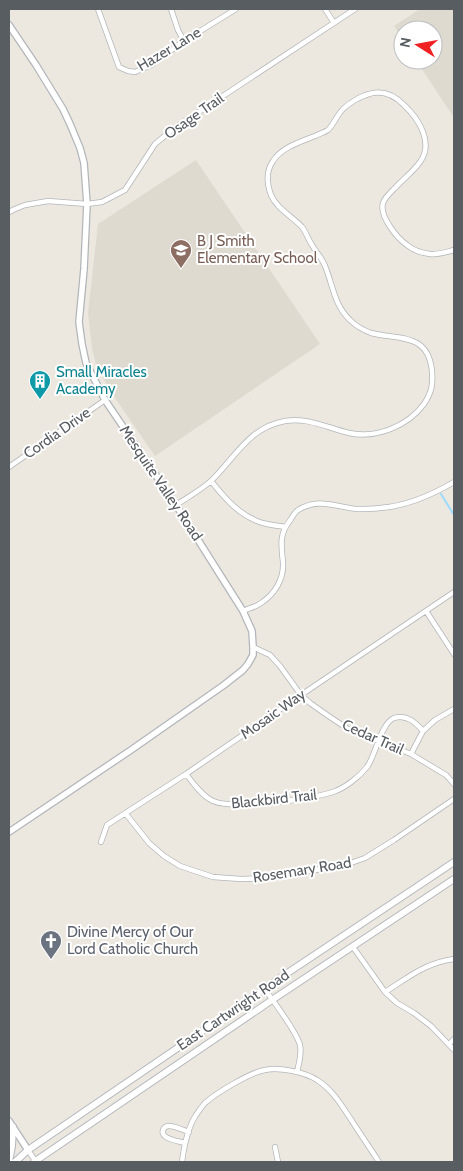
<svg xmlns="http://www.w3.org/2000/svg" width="463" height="1171" viewBox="0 0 463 1171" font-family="Cabin,sans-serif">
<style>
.education{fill:#dedad0}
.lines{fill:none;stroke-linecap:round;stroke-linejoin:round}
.stream{stroke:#9cdcff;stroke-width:2}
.minor-casing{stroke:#b2b6bb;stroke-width:6}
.tertiary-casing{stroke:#b2b6bb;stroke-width:8}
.secondary-casing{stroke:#b3b7bd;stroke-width:8}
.minor{stroke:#fff;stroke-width:4.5}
.tertiary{stroke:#fff;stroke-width:5.5}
.secondary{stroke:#fff;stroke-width:6}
.labels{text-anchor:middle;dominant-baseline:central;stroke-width:4;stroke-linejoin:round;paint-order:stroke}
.street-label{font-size:15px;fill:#585d61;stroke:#fff}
.education-label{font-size:15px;fill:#785e54;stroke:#fff;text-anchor:start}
.culture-label{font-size:15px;fill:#0d838f;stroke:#fff;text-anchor:start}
.worship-label{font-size:15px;fill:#5b616d;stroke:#fff;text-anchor:start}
</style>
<rect width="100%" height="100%" fill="#ece8df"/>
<path class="education" d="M 420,9 L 454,9 L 454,118 L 416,60 L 433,60 L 433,30 L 403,30 L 403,40 L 394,26 Z
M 196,160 L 320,344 L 155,456 L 117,401 L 97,368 L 92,349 L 88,313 L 98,224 Z"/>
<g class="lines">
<path class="stream" d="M 441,494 L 454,515"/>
<g class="minor-casing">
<path id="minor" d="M 98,9 L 119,67 L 128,71 L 135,72 L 151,65 L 184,41 L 236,9
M 171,9 L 178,30 L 184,41
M 325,9 L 334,23
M 9,212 L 15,209 L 25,205 L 48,201 L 87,204 L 102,202 L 125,190 L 155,144 L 173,129 L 355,9
M 9,467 L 105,400
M 211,481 C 224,497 237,513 257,521 C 265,525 276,525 285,527
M 176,505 C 188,497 203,489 213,479 C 236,456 250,427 285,421 C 308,417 327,428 349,433 C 376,439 408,426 424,404 C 432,392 433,384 432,371 C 428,332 398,340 371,333 C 363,330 356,326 350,320 C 334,305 333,285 325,266 C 322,258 316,252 312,245 C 308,239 306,232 302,227 C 292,216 277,209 271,195 C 267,184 266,171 273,161 C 282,147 300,142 315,136 C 319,134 325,132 328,130 C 334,124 337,115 343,109 C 349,103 361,96 369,94 C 382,90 394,95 404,105 C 419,119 434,143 420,162 C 413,172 403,179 395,188 C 391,192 385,197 383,203 C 379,216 397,238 407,245 C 413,250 422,253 430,254 C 438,255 446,252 454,250
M 243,611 C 249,608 256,607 261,603 C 275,594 284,579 283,562 C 281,544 279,534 291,519 C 293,516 295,512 298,510 C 319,497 335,507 357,509 C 364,509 372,509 380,508 C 406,506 432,495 454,482
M 426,611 L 454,654
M 253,647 L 270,655 L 280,666 L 301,695 L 310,703 L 327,715 L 348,729 L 411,754 L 446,775 L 454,784
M 411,754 L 423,731 L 435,720 L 454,709
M 186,774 C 193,783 202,796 213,801 C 233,810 311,799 333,792 C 345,788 359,777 367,767 C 375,757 381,723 394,718 C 407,714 416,723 423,731
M 126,814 L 149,843 L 164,856 L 180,866 L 213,877 L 241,879 L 268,878 L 345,865 L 365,858 L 394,840 L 454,799
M 101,842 L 107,825 L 186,774 L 301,695 L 454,592
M 353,947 L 385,992 L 397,1003 L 414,1013 L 431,1026 L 454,1050
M 265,989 C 274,1003 296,1030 300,1045 C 302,1054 299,1063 297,1072
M 385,992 C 409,977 425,963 454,959
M 449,1044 L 454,1039
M 185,1143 C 179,1141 160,1139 163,1130 C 164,1127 166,1126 169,1126 C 175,1126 183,1130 189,1132
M 275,1147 L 278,1162
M 28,1150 L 36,1162
M 182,1162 C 184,1146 187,1129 196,1115 C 199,1111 202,1106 205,1103 C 216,1093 251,1072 265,1070 C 279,1067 305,1072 317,1080 C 333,1090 342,1106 352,1121 C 361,1135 370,1148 379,1162"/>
</g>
<g class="tertiary-casing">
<path id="tertiary" d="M 9,25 L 36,65 L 63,109 L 70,124 L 80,148 L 84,163 L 87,204 L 84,269 L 79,322 L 82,344 L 86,363 L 105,400 L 176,505 L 243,611 L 252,631 L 253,647 L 253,655 L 248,664 L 243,670 L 224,685 L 131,750 L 9,832
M 9,1121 L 28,1150"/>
</g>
<g class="secondary-casing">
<path id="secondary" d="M 9,1162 L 12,1146 L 13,1127
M 15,1162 L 28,1150 L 283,976 L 454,862
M 34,1162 L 272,1000 L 454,879"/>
</g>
<use href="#minor" class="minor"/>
<use href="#tertiary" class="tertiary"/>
<use href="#secondary" class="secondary"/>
</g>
<defs>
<g id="school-pin" transform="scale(1.125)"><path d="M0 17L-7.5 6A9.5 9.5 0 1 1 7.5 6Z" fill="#8d6e63" stroke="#fff"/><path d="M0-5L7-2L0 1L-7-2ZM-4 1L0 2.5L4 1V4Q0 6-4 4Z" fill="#fff"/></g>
<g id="building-pin" transform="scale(1.125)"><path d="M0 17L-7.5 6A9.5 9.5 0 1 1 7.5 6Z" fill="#0f9aa8" stroke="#fff"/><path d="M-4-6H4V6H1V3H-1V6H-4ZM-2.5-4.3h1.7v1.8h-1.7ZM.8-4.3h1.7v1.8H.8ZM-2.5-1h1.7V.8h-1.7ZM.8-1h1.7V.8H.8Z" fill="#fff"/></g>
<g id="church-pin" transform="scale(1.125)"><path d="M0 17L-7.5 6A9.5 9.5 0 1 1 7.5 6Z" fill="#6b7280" stroke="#fff"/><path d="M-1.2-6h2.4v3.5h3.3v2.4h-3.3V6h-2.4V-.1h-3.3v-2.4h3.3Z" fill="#fff"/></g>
</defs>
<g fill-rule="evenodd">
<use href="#school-pin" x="181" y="250"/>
<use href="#building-pin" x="40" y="381"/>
<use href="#church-pin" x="51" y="941"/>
</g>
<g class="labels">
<g class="street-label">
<text transform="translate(169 49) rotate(-31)">Hazer Lane</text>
<text transform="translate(194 116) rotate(-35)">Osage Trail</text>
<text transform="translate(57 433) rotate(-35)">Cordia Drive</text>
<text transform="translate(161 483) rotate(56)">Mesquite Valley Road</text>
<text transform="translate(273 714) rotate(-35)">Mosaic Way</text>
<text transform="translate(373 737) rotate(24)">Cedar Trail</text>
<text transform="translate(274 799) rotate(-6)">Blackbird Trail</text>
<text transform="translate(302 870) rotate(-9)">Rosemary Road</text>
<text transform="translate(233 1010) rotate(-34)">East Cartwright Road</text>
</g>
<g class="education-label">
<text x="197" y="241">B J Smith<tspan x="197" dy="17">Elementary School</tspan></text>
</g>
<g class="culture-label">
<text x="56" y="372">Small Miracles<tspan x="56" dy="17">Academy</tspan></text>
</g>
<g class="worship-label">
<text x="67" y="932">Divine Mercy of Our<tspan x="67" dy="17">Lord Catholic Church</tspan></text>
</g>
</g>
<rect width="463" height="1171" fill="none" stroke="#585d61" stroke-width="20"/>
<g transform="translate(418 45) rotate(281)"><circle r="24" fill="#ffffff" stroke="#bcbec0"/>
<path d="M0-4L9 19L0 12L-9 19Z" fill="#f02123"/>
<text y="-8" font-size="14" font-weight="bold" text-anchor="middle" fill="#585d61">N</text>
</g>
</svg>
